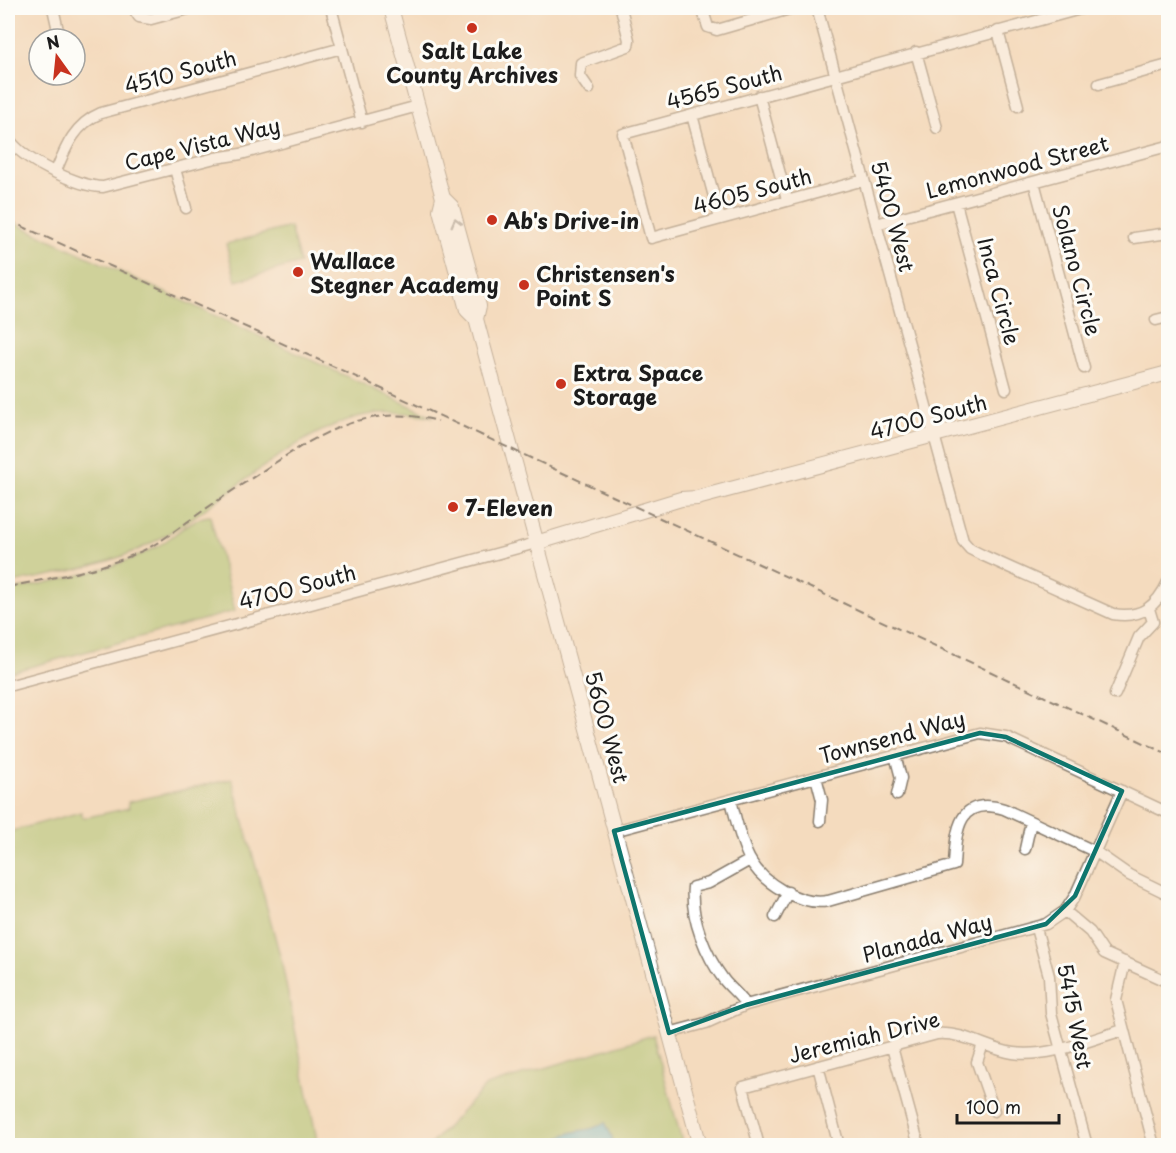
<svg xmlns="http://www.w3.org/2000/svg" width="1176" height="1153" viewBox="0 0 1176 1153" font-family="'Playpen Sans',sans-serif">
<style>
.green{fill:#a2c670;stroke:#5f7146;stroke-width:1.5}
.water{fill:#55b9d4;stroke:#386a78;stroke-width:1.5}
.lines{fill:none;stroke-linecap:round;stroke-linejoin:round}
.minor-casing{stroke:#887c6d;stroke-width:13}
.major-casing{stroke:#887c6d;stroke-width:16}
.minor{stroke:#fff;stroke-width:10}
.major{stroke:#fff;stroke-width:14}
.rail{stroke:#1c1c1c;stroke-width:2;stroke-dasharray:9 4.5;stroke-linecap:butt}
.oneway{stroke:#999}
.marked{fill:none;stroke:#0f766e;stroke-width:4.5;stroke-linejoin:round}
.poi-dot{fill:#c8321e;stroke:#fdfcf7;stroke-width:2}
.labels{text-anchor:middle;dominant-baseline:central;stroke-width:6;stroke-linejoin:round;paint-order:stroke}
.poi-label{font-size:21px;font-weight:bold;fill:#1c1c1c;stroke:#fdfcf7;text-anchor:start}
.street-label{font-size:21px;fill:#1c1c1c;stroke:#fdfcf7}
</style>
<rect width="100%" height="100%" fill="#fdfcf7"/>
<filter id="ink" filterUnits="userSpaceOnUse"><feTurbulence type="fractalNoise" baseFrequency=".0167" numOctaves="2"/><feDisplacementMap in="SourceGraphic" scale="12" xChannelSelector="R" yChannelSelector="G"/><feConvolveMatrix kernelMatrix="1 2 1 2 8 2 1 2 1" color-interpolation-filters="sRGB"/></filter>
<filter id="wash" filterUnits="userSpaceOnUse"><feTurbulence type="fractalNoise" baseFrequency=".008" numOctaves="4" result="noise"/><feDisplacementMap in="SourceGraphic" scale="24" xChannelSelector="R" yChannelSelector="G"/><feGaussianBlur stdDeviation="1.35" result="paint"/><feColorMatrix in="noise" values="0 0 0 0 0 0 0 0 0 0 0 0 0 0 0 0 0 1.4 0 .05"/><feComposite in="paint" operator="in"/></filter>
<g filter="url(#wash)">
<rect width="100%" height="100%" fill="#f4dbbe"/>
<path class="green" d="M 8,220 L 402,402 L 434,417 C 412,413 389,410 366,415 C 292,430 217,510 148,545 C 105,567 54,574 8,584 Z
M 290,227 L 300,263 L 236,281 L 226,244 Z
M 210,516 L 235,611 L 8,673 L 8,591 C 58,580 113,571 158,546 C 174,537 191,517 210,516 Z
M 232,779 L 281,959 L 318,1145 L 8,1145 L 8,832 L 81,812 L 83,818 L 129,808 L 128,802 Z
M 653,1035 L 683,1145 L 429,1146 L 486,1086 Z"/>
<path class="water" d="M 605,1122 L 612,1137 L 613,1145 L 555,1145 C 564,1126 589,1135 605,1122 Z"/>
</g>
<g filter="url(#ink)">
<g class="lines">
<g class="minor-casing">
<path id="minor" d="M 53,8 L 60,39
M 133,8 L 139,17 L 151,19 L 192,8
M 331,8 L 362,122
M 702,8 L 708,27 L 717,30 L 793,8
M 817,8 L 963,541 L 970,549 L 982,555 L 1113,614 C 1141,619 1157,606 1168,582
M 998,31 L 1018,106
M 916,52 L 937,128
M 1099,84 L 1168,65
M 589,89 L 580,76 L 581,63 L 628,46 L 629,40 L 621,8
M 759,96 L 787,200
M 692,115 L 720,219
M 8,137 C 20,159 78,187 103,187 L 215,158 L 241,154 L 418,106
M 175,169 L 186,208
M 56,171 C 66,146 75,124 101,113 L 342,48
M 864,180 L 651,238 L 623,134 L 1084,8
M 1034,182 L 1084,368
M 956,203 L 1006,389
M 876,224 L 1168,146
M 1134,238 L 1168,233
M 1156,320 L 1168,317
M 8,686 L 536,543
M 1115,694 L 1139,637 L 1153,622 L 1149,609
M 895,755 L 901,778 L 897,795
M 816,777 L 822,800 L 820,821
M 731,800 C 736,819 740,840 749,858 C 762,883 800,906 828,901 L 954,865 C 956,832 957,795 1004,809 L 1096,852 L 1129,875 L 1168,894
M 614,831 L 980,733 L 1006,737 L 1168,813
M 1025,849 L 1031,822
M 1065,911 L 1090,932 L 1104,953 L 1168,982
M 775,917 L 788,892
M 1036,928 L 1049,976 L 1051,1013 L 1087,1146
M 1125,962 L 1116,1000 L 1154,1146
M 746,1005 C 740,995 731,989 724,980 C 706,956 690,918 693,887 L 709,883 L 750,860
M 669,1033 L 706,1023 L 746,1005 L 1046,924 L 1065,911 L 1075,896 L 1122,791
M 983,1044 L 977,1062 L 994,1111
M 892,1047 L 919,1146
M 818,1066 L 839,1146
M 759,1146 L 743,1087 L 937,1034 C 965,1032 987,1049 1013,1053 C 1049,1058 1089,1040 1123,1030"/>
</g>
<g class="major-casing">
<path id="major" d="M 391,8 L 443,198 L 440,210 L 467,310 L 476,319
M 443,198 L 452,207 L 479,306 L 476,319 L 700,1146
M 536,543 L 681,499 L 697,498 L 1168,373"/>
</g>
<use href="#minor" class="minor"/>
<use href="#major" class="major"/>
<path class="rail" d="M 8,220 L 339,369 L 1168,754
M 8,587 C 54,577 105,570 148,548 C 164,540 178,528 193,518 C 215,502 238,487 261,472 C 317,435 367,402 438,421"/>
</g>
<defs><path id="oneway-chevron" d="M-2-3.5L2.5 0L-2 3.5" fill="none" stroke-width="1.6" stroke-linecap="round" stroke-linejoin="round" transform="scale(1.5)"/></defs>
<use class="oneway" href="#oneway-chevron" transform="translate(456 222) rotate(-105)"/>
</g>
<path d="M0 0H1176V1153H0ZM 980,733 L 1006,737 L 1122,791 L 1075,896 L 1046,924 L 746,1005 L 669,1033 L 614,831 Z" fill="#f4dbbe" fill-opacity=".55" fill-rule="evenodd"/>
<path class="marked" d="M 980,733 L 1006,737 L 1122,791 L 1075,896 L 1046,924 L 746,1005 L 669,1033 L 614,831 Z"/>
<g class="poi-dot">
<circle cx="472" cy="28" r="6"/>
<circle cx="492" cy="220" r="6"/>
<circle cx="298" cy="272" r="6"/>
<circle cx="524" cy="285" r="6"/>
<circle cx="561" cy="384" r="6"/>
<circle cx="453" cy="507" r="6"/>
</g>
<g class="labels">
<g class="poi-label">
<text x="472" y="50" text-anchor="middle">Salt Lake<tspan x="472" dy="24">County Archives</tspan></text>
<text x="504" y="220">Ab's Drive-in</text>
<text x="310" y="260">Wallace<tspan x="310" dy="24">Stegner Academy</tspan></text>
<text x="536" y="273">Christensen's<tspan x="536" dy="24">Point S</tspan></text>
<text x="573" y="372">Extra Space<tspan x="573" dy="24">Storage</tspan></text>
<text x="465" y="507">7-Eleven</text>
</g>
<g class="street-label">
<text transform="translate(180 71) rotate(-15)">4510 South</text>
<text transform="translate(724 86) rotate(-15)">4565 South</text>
<text transform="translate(202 143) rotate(-14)">Cape Vista Way</text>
<text transform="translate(1017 166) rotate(-15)">Lemonwood Street</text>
<text transform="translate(752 190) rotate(-15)">4605 South</text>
<text transform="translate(894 216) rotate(75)">5400 West</text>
<text transform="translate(1078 270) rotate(75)">Solano Circle</text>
<text transform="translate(1000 291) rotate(75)">Inca Circle</text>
<text transform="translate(928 416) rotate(-15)">4700 South</text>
<text transform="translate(297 586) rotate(-15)">4700 South</text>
<text transform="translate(608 727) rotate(75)">5600 West</text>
<text transform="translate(892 736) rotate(-15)">Townsend Way</text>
<text transform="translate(927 937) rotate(-15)">Planada Way</text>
<text transform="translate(1076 1016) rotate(79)">5415 West</text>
<text transform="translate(864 1036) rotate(-14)">Jeremiah Drive</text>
</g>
</g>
<rect width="1176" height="1153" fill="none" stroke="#fdfcf7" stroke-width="30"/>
<g transform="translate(57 57) rotate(345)"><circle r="28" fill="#fdfcf7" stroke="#a3a29f" stroke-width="1.5"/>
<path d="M0-4.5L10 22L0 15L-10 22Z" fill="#c8321e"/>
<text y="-9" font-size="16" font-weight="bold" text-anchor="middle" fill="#1c1c1c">N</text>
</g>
<path d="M957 1114v9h102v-9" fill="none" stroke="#1c1c1c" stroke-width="3"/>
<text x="966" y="1114" font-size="18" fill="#1c1c1c" stroke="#fdfcf7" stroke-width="4.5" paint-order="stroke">100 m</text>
</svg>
